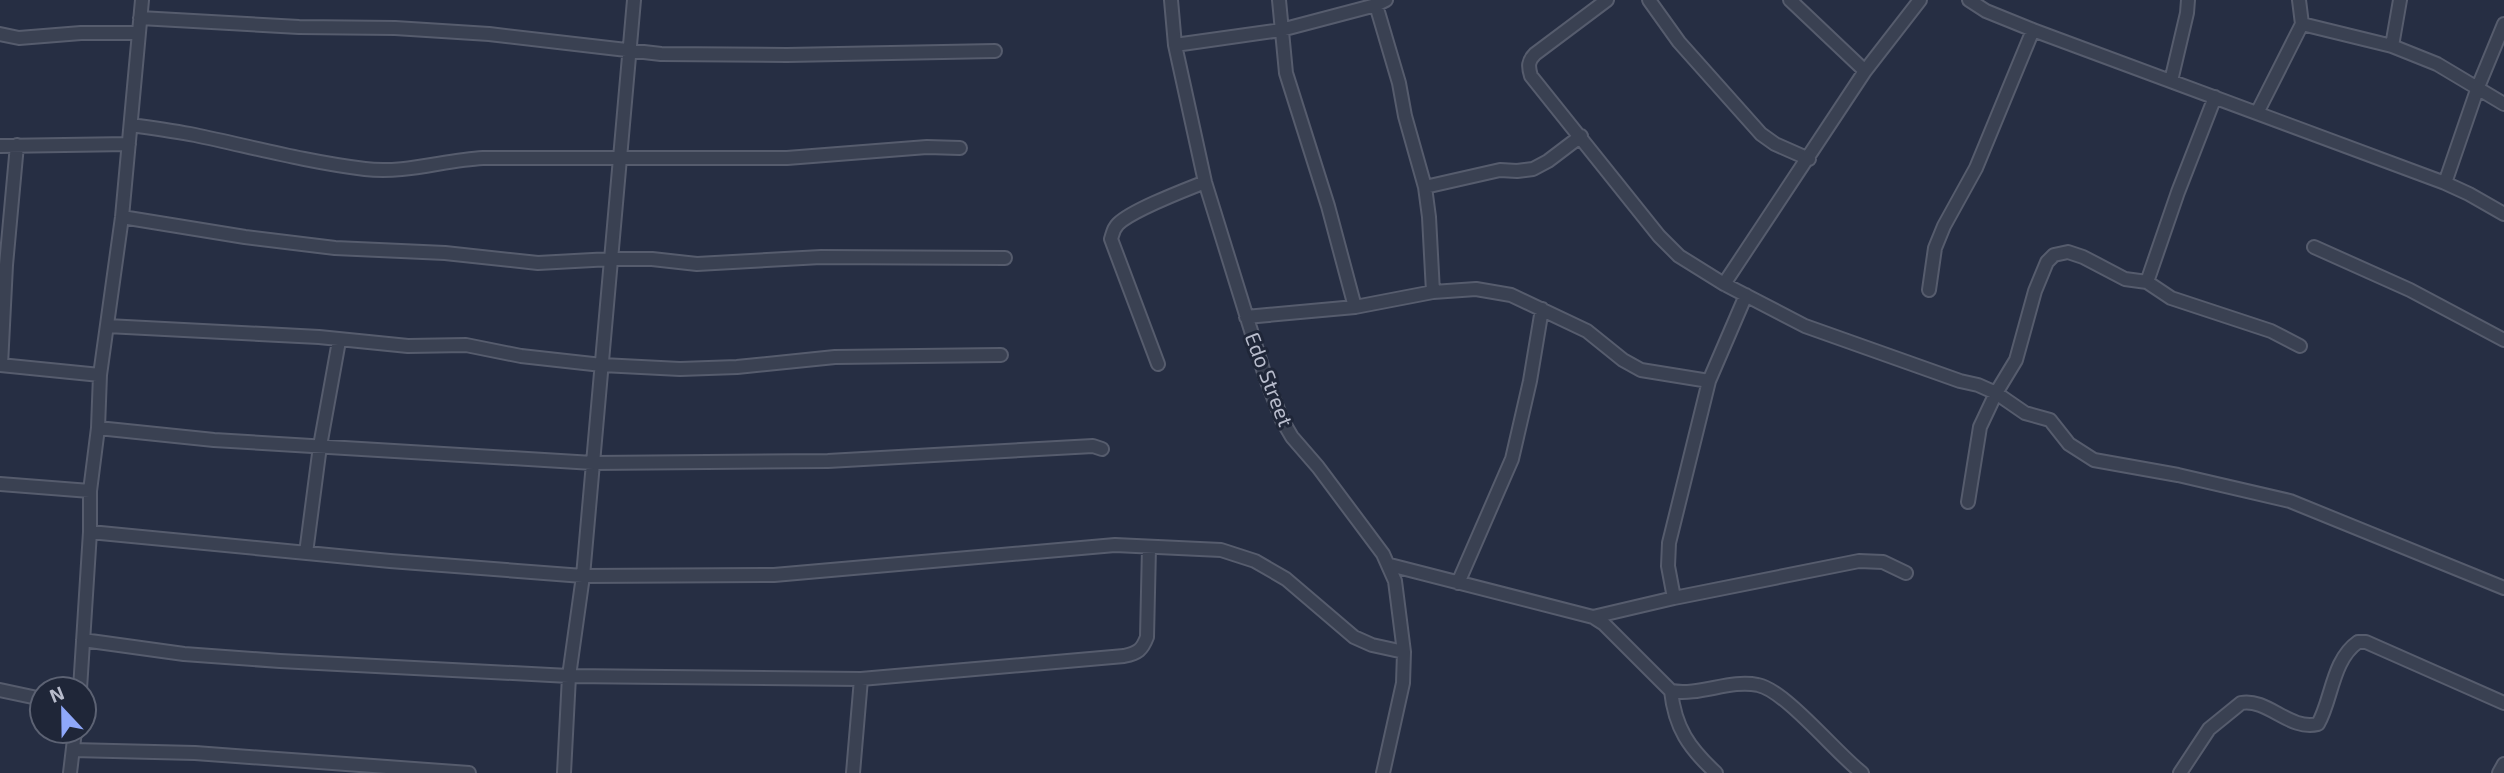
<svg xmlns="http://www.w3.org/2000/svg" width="2504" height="773" viewBox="0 0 2504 773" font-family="'Exo 2',sans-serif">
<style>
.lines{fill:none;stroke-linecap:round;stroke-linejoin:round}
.street-casing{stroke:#565c6d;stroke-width:16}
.street{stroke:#3a4152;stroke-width:12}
.labels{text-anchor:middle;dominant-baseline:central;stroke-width:6;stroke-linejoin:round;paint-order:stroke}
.street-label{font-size:21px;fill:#b8bccc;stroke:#1f2638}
</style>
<rect width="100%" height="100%" fill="#262e43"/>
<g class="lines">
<g class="street-casing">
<path id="street" d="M 1171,0 L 1175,45 L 1205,182 L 1265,376 L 1282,420 L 1292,437 L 1318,467 L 1383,554 L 1395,581 L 1404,652 L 1403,683 L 1383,773
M 1279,0 L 1286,73 L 1328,206 L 1355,307
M 1607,0 L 1535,54 C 1528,61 1528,66 1531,76 L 1659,236 L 1679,256 L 1724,284 L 1805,326 L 1960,381 L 1978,385 L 1996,393 L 2025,413 L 2050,420 L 2069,444 L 2094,460 L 2178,475 L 2290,501 L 2504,588
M 1649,0 L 1679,42 L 1761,134 L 1775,144 L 1809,159
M 1790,0 L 1865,71
M 1969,0 L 1986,11 L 2033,30 L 2445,183 L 2469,194 L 2504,214
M 2299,0 L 2302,24
M 1376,5 L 1399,83 L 1405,116 L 1425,187 L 1429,217 L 1433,292
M 140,18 L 299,27 L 395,28 L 489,34 L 661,54 L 787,55 L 995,51
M 0,34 L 19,38 L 81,33 L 138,33
M 1175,45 L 1281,30 L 1376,5 L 1386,0
M 2392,46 L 2400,0
M 2171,81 L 2187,13 L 2188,0
M 2257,113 L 2302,24 L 2392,46 L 2437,64 L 2504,104
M 131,125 C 152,128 174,131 195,135 C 252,147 307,162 365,169 C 405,174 444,160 483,158 L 787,158 L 927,147 L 960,148
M 0,146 L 129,144
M 2445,183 L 2478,87 L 2504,24
M 1425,187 L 1500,170 L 1517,171 L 1533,169 L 1548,161 L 1581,136
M 122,217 L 245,237 L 335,248 L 445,253 L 538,263 L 611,259 L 652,259 L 697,264 L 821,257 L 1005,258
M 2314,247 L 2410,290 L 2504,340
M 2147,282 L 2178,192 L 2215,97
M 1724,284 L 1865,71 L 1920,0
M 1929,290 L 1935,248 L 1944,226 L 1976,168 L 2033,30
M 1246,317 L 1355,307 L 1433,292 L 1476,289 L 1511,295 L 1587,331 L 1623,360 L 1641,370 L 1709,381
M 107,326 L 319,337 L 408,346 L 466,345 L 521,356 L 602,365 L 680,369 L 737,367 L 835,357 L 1001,355
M 1158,364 L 1111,239 C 1113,233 1113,229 1118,224 C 1132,210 1185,190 1205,182
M 0,365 L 100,375
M 1,365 L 6,265 L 17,145
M 98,428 L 214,440 L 593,463 L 828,461 L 1093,446 L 1102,449
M 0,484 L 90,491
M 1968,502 L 1980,427 L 1996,393 L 2016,360 L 2035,291 L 2047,262 L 2054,255 L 2068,252 L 2083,257 L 2125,279 L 2147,282 L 2171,298 L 2271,331 L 2300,346
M 90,532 L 390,561 L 583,576 L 774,575 L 1115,545 L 1221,550 L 1255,561 L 1286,579 L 1354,637 L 1372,645 L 1404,652
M 306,553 L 320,446 L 339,341
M 1390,565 L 1593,617 L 1604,624 L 1671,691 C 1700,696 1730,679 1758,685 C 1785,690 1837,754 1862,773
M 1458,583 L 1512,459 L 1530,381 L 1542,309
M 1674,598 L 1668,566 L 1669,543 L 1709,381 L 1746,295
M 1593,617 L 1674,598 L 1859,561 L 1883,562 L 1906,573
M 83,640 L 184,654 L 280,661 L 569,676 L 861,679 L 1124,656 C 1138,653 1142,650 1147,637 L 1149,547
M 80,689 L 90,532 L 90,491 L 98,428 L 100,375 L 122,217 L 142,0
M 0,690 L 42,699
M 1671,691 C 1675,728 1689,748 1716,773
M 73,750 L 195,753 L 469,773
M 70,773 L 75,731
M 564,773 L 569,676 L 583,576 L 634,0
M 853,773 L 861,679
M 2180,773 L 2209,729 L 2241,703 C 2268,698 2289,731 2318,724 C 2332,700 2332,660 2358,642 L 2366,642 L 2504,703
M 2499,773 L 2504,764"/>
</g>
<use href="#street" class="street"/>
</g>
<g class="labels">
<g class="street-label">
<text transform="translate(1270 379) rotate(69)">Edo Street</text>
</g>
</g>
<g transform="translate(63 710) rotate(338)"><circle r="33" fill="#1f2638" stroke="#5c6273" stroke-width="2"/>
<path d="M0-5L12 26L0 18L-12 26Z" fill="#8fa8fa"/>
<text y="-10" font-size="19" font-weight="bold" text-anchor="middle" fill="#b8bccc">N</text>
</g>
</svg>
